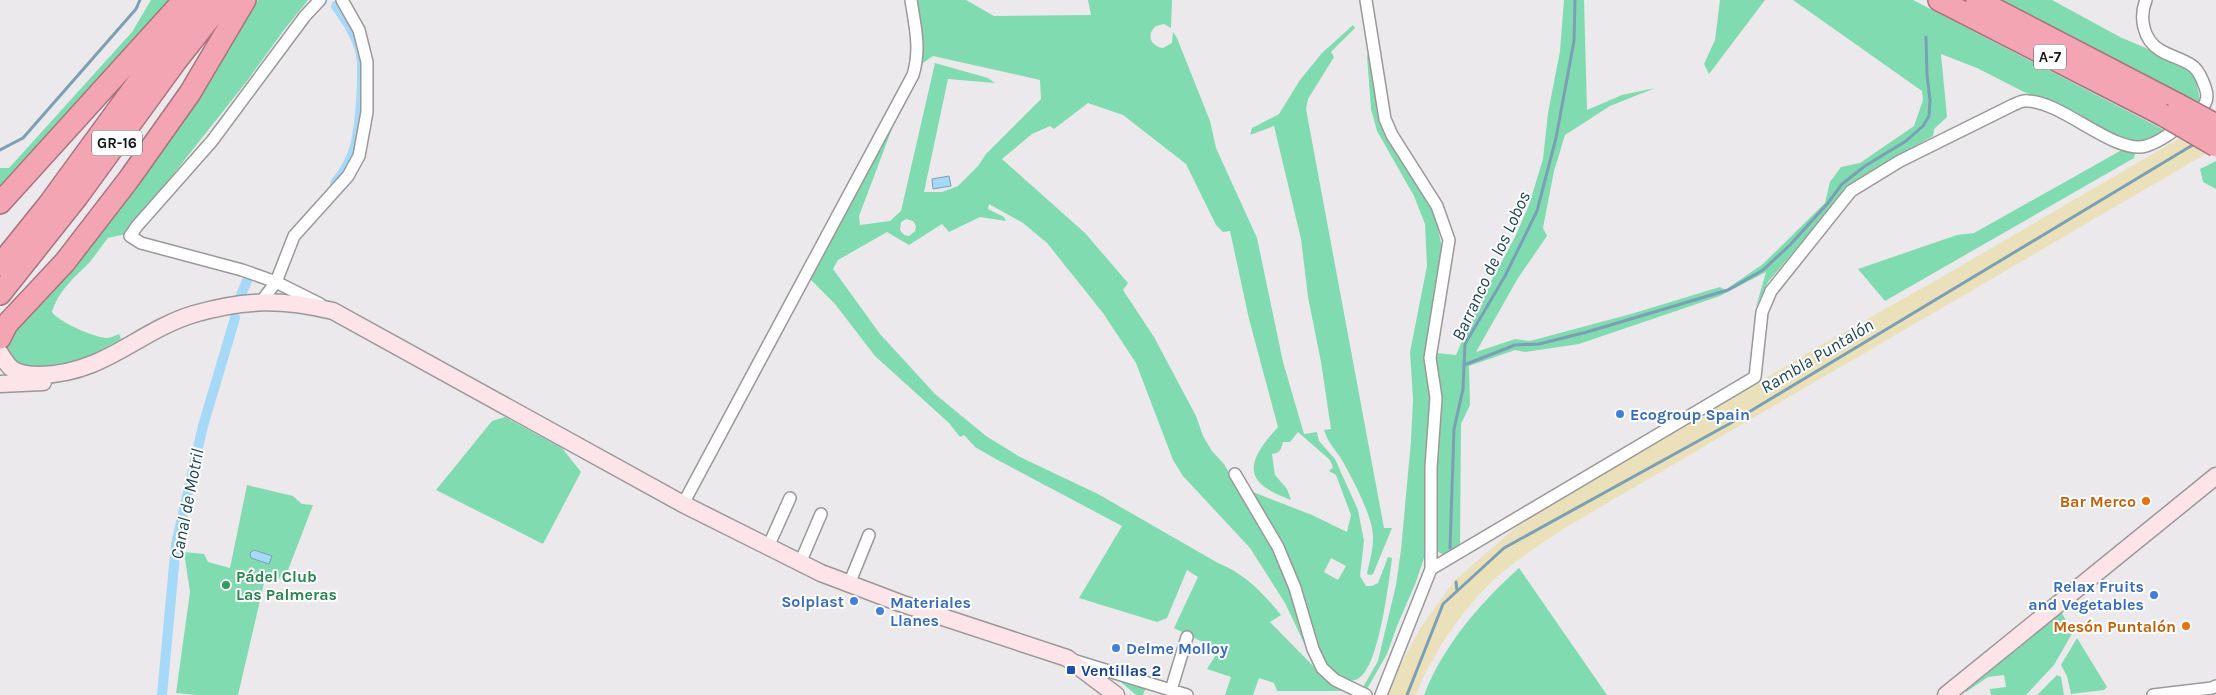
<svg xmlns="http://www.w3.org/2000/svg" width="2216" height="695" viewBox="0 0 2216 695" font-family="Karla,sans-serif">
<style>
.green{fill:#81dbb0;fill-rule:evenodd}
.sand{fill:#eae1bb}
.water{fill:#a5d9f7;stroke:#7b9fb4}
.lines{fill:none;stroke-linecap:round;stroke-linejoin:round}
.stream{stroke:#7b9fb4;stroke-width:3}
.canal{stroke:#a5d9f7;stroke-width:10}
.street-casing{stroke:#9a989b;stroke-width:14}
.secondary-casing{stroke:#9a989b;stroke-width:19}
.highway-casing{stroke:#a7737d;stroke-width:24}
.street{stroke:#fff;stroke-width:11}
.secondary{stroke:#fce4e8;stroke-width:16}
.highway{stroke:#f4a5b4;stroke-width:21}
.highway-bridge-casing{stroke:#a7737d;stroke-width:24;stroke-linecap:butt}
.highway-bridge{stroke:#f4a5b4;stroke-width:21}
.shop-dot{fill:#3f7fe0;stroke:#fff;stroke-width:2}
.food-dot{fill:#e8710a;stroke:#fff;stroke-width:2}
.leisure-dot{fill:#2e9e5b;stroke:#fff;stroke-width:2}
.transit-dot{fill:#1a4fb4;stroke:#fff;stroke-width:2}
.labels{text-anchor:middle;dominant-baseline:central;stroke-width:4;stroke-linejoin:round;paint-order:stroke}
.shield{fill:#fff;stroke:#5d5d5d;stroke-width:1}
.shield-label{font-size:15px;font-weight:bold;fill:#181718}
.shop-label{font-size:16px;font-weight:bold;fill:#366cbe;stroke:#fff;text-anchor:start}
.food-label{font-size:16px;font-weight:bold;fill:#c56008;stroke:#fff;text-anchor:end}
.leisure-label{font-size:16px;font-weight:bold;fill:#27864d;stroke:#fff;text-anchor:start}
.transit-label{font-size:16px;font-weight:bold;fill:#164399;stroke:#fff;text-anchor:start}
.water-label{font-size:18px;font-style:italic;fill:#1b4458;stroke:#fff}
</style>
<rect width="100%" height="100%" fill="#ebe9ec"/>
<path class="green" d="M 151,0 L 170,0 L 0,189 L 0,168 L 9,168 L 132,32 Z
M 258,0 L 308,0 L 284,30 L 247,81 L 126,234 L 108,238 C 101,246 96,255 89,263 C 75,277 58,291 52,312 C 58,322 96,338 107,338 C 111,338 116,335 119,334 L 121,339 L 83,360 L 61,366 L 44,369 L 18,365 L 7,353 L 6,344 L 17,322 L 128,196 L 174,134 Z
M 917,0 L 966,0 L 994,16 L 1091,15 L 1088,0 L 1172,0 L 1171,28 L 1164,24 L 1156,26 C 1146,34 1150,46 1163,48 L 1172,43 L 1173,32 L 1177,38 L 1210,121 L 1216,148 L 1257,238 L 1283,362 L 1304,434 L 1317,432 L 1319,441 L 1335,459 L 1358,510 L 1364,541 L 1360,576 L 1366,586 L 1372,586 L 1378,583 L 1388,557 L 1392,558 C 1389,581 1379,666 1359,678 C 1352,683 1341,680 1334,674 C 1329,671 1326,664 1322,659 L 1277,535 L 1252,494 L 1253,492 L 1312,515 L 1347,532 L 1351,515 L 1336,475 L 1329,471 L 1333,467 L 1330,460 L 1298,432 L 1290,442 L 1283,442 C 1281,450 1280,453 1272,454 L 1275,475 L 1287,489 L 1291,500 C 1240,482 1247,461 1278,427 L 1249,319 L 1230,231 L 1223,232 L 1216,225 L 1186,164 L 1123,115 L 1088,103 L 1054,129 L 1050,126 L 1032,134 L 1002,159 L 1085,233 L 1128,283 L 1123,290 L 1154,337 L 1196,416 L 1203,436 L 1212,451 L 1224,464 L 1280,560 L 1311,653 L 1304,643 L 1285,603 L 1250,548 L 1183,476 L 1173,460 L 1136,363 L 1103,313 L 1047,243 L 1023,223 L 989,204 L 988,209 L 1004,217 L 1006,221 L 980,217 L 949,232 L 942,224 L 909,245 L 887,232 L 838,260 L 833,269 L 880,334 L 935,394 L 986,436 L 1020,457 L 1098,494 L 1218,563 C 1244,573 1264,594 1281,615 L 1270,622 L 1323,676 L 1344,688 L 1344,691 L 1277,691 L 1274,683 L 1259,678 L 1253,695 L 1225,695 L 1231,677 L 1207,669 L 1219,650 L 1174,628 L 1198,577 L 1187,570 L 1167,618 L 1157,622 L 1079,598 L 1122,526 L 994,458 L 975,447 L 964,435 L 960,437 L 949,423 L 875,356 L 835,304 L 808,277 L 901,105 L 859,216 L 860,225 L 890,221 L 901,211 L 935,63 L 988,78 L 995,83 L 948,79 L 924,192 L 942,192 L 958,186 L 978,166 L 986,154 L 1041,99 L 1040,80 L 933,56 L 920,65 L 924,47 ZM 906,219 L 913,221 L 916,226 L 915,231 L 909,236 L 904,235 L 900,230 L 901,222 ZM 1331,558 L 1346,566 L 1338,580 L 1324,572 Z
M 1564,0 L 1584,0 L 1587,110 L 1622,95 L 1655,88 L 1610,106 L 1565,135 L 1554,171 L 1543,228 L 1547,236 L 1518,278 L 1476,352 L 1515,339 L 1530,341 L 1631,314 L 1720,287 L 1725,290 L 1763,264 L 1825,203 L 1830,182 L 1841,167 L 1860,163 L 1914,126 L 1923,100 L 1922,91 L 1793,0 L 1913,0 L 2166,131 L 2141,142 L 2122,139 L 2074,111 L 2024,92 L 1977,68 L 1941,54 L 1947,117 L 1934,129 L 1933,136 L 1880,165 L 1847,188 L 1768,282 L 1756,307 L 1766,272 L 1720,296 L 1579,344 L 1525,352 L 1515,350 L 1469,366 L 1470,405 L 1461,424 L 1460,546 L 1444,555 L 1438,552 L 1435,538 L 1435,361 L 1436,353 L 1456,355 L 1474,313 L 1515,237 L 1529,205 L 1543,159 L 1548,113 L 1560,51 Z
M 1720,0 L 1765,0 L 1709,74 L 1704,64 L 1715,40 Z
M 2000,0 L 2052,0 L 2120,37 L 2176,61 L 2190,70 L 2196,79 L 2201,106 Z
M 1353,25 L 1355,28 L 1331,52 L 1334,57 L 1308,99 L 1306,109 L 1384,528 L 1392,528 L 1373,574 L 1370,575 L 1367,574 C 1369,563 1373,551 1373,539 C 1374,518 1352,478 1342,460 C 1335,449 1328,443 1324,430 L 1331,429 L 1321,362 L 1308,297 L 1301,239 L 1274,126 L 1250,135 L 1252,128 L 1279,114 L 1300,80 L 1322,53 Z
M 1369,53 L 1379,115 L 1433,207 L 1444,256 L 1426,461 L 1425,555 L 1416,582 L 1397,626 L 1387,654 L 1367,689 L 1364,689 L 1363,687 L 1378,661 L 1396,585 L 1401,550 L 1411,441 L 1413,399 L 1410,352 L 1427,266 L 1425,224 L 1414,196 L 1377,131 L 1371,109 L 1367,56 Z
M 2120,151 L 2127,151 L 2135,154 L 2134,158 L 1885,301 L 1858,269 L 1957,235 L 1974,233 Z
M 2216,161 L 2216,189 L 2203,182 L 2200,169 Z
M 505,417 L 562,448 L 581,472 L 543,544 L 436,490 L 492,421 Z
M 247,485 L 293,496 L 302,504 L 313,505 L 285,578 L 265,579 L 238,695 L 197,695 L 176,693 L 190,592 L 184,552 L 204,554 L 208,562 L 230,568 Z
M 1519,568 L 1607,695 L 1424,695 C 1443,646 1480,603 1519,568 Z
M 2060,610 L 2073,632 L 2054,665 L 2026,695 L 1991,695 L 1990,689 L 2006,687 L 2004,675 L 1988,677 L 1966,692 L 1962,688 Z
M 2077,638 L 2107,687 L 2104,690 L 2071,694 L 2067,676 L 2061,665 Z
M 2057,675 L 2061,677 L 2064,695 L 2037,695 Z
M 1116,678 L 1146,687 L 1143,695 L 1136,695 Z"/>
<path class="sand" d="M 2216,117 L 2216,148 L 1568,526 C 1547,540 1525,554 1505,570 C 1468,600 1433,651 1416,695 L 1387,695 L 1396,673 L 1421,627 L 1455,580 L 1521,523 L 1823,344 L 1940,278 Z"/>
<path class="water" d="M 949,176 L 951,186 L 933,189 L 932,179 Z
M 254,550 L 272,556 L 269,564 L 251,558 L 250,553 Z"/>
<g class="lines">
<path class="stream" d="M 0,150 L 23,138 L 136,9 L 140,0
M 1464,365 L 1515,345 L 1539,344 L 1587,332 L 1728,290 L 1763,270 L 1790,245 L 1828,203 L 1842,184 L 1865,166 L 1906,141 L 1923,126 L 1929,116 L 1930,100 L 1927,75 L 1926,37
M 1450,548 L 1454,429 L 1463,389 L 1465,344 L 1505,276 L 1537,211 L 1556,138 L 1574,41 L 1575,0
M 1456,582 L 1457,591
M 1407,695 L 1443,604 L 1504,548 L 1729,424 L 2196,143"/>
<path class="canal" d="M 335,183 C 344,173 352,158 355,146 C 360,127 365,67 360,50 C 355,33 346,20 336,6
M 241,295 L 247,281
M 162,695 L 176,544 L 203,426 L 235,318"/>
<g class="street-casing">
<path id="street" d="M 320,0 L 305,16 L 212,141 L 137,226 L 130,236 L 141,243 L 242,270 L 276,282 L 320,304
M 1366,0 L 1385,119 L 1392,135 L 1437,206 L 1449,240 L 1430,358 L 1436,398 L 1431,467 L 1431,569 L 1381,695
M 261,302 L 276,282 L 294,236 L 348,176 L 359,156 L 367,112 L 367,62 L 359,30 L 342,0
M 1235,474 L 1278,547 L 1295,588 L 1313,649 L 1322,668 L 1335,680 L 1366,695
M 683,504 L 913,75 C 921,49 915,26 911,0
M 768,547 L 790,498
M 800,563 L 821,514
M 1431,569 L 1755,377 L 1762,312 L 1771,291 L 1851,191 L 1900,161 L 2013,105 C 2018,103 2023,100 2028,101 C 2063,102 2115,155 2146,146 C 2163,141 2178,127 2191,117 C 2202,108 2211,103 2205,87 C 2203,81 2199,72 2194,67 C 2184,59 2171,57 2160,50 C 2143,40 2139,17 2146,0
M 849,584 L 869,535
M 1076,661 L 1187,695
M 1171,690 L 1187,637
M 2153,695 L 2212,688 L 2216,686"/>
</g>
<g class="secondary-casing">
<path id="secondary" d="M 0,353 C 3,358 7,364 11,368 C 18,374 31,375 40,375 C 104,374 138,331 194,314 C 245,299 282,299 333,311 L 683,504 L 821,573 L 900,603 L 1067,658 L 1116,695
M 0,384 L 43,382
M 1946,695 L 2216,476"/>
</g>
<g class="highway-casing">
<path id="highway" d="M 1939,0 L 2161,114
M 1977,0 L 2179,105
M 0,203 L 184,0
M 0,265 L 49,204 L 171,37 L 201,0
M 0,294 L 77,197 L 176,61 L 224,0
M 0,338 L 7,324 L 65,262 L 129,179 L 190,93 L 245,0"/>
</g>
<use href="#street" class="street"/>
<use href="#secondary" class="secondary"/>
<use href="#highway" class="highway"/>
<g class="highway-bridge-casing">
<path id="highway-bridge" d="M 2179,105 L 2216,125
M 2161,114 L 2216,146"/>
</g>
<use href="#highway-bridge" class="highway-bridge"/>
</g>
<g class="shop-dot">
<circle cx="1620" cy="414" r="5"/>
<circle cx="2154" cy="595" r="5"/>
<circle cx="854" cy="601" r="5"/>
<circle cx="880" cy="611" r="5"/>
<circle cx="1116" cy="648" r="5"/>
</g>
<g class="food-dot">
<circle cx="2146" cy="501" r="5"/>
<circle cx="2186" cy="626" r="5"/>
</g>
<circle class="leisure-dot" cx="226" cy="585" r="5"/>
<rect class="transit-dot" x="1066" y="665" width="10" height="10" rx="2.5"/>
<g class="labels">
<g class="shield">
<rect x="2034" y="44.5" width="32" height="25" rx="4"/>
<rect x="92" y="130.5" width="50" height="25" rx="4"/>
</g>
<g class="shield-label">
<text x="2050" y="57">A-7</text>
<text x="117" y="143">GR-16</text>
</g>
<g class="shop-label">
<text x="1630" y="414">Ecogroup Spain</text>
<text x="2144" y="586" text-anchor="end">Relax Fruits<tspan x="2144" dy="18">and Vegetables</tspan></text>
<text x="844" y="601" text-anchor="end">Solplast</text>
<text x="890" y="602">Materiales<tspan x="890" dy="18">Llanes</tspan></text>
<text x="1126" y="648">Delme Molloy</text>
</g>
<g class="food-label">
<text x="2136" y="501">Bar Merco</text>
<text x="2176" y="626">Mesón Puntalón</text>
</g>
<g class="leisure-label">
<text x="236" y="576">Pádel Club<tspan x="236" dy="18">Las Palmeras</tspan></text>
</g>
<g class="transit-label">
<text x="1081" y="670">Ventillas 2</text>
</g>
<g class="water-label">
<text transform="translate(1491 266) rotate(-65)">Barranco de los Lobos</text>
<text transform="translate(1817 356) rotate(-31)">Rambla Puntalón</text>
<text transform="translate(187 504) rotate(-79)">Canal de Motril</text>
</g>
</g>
</svg>
